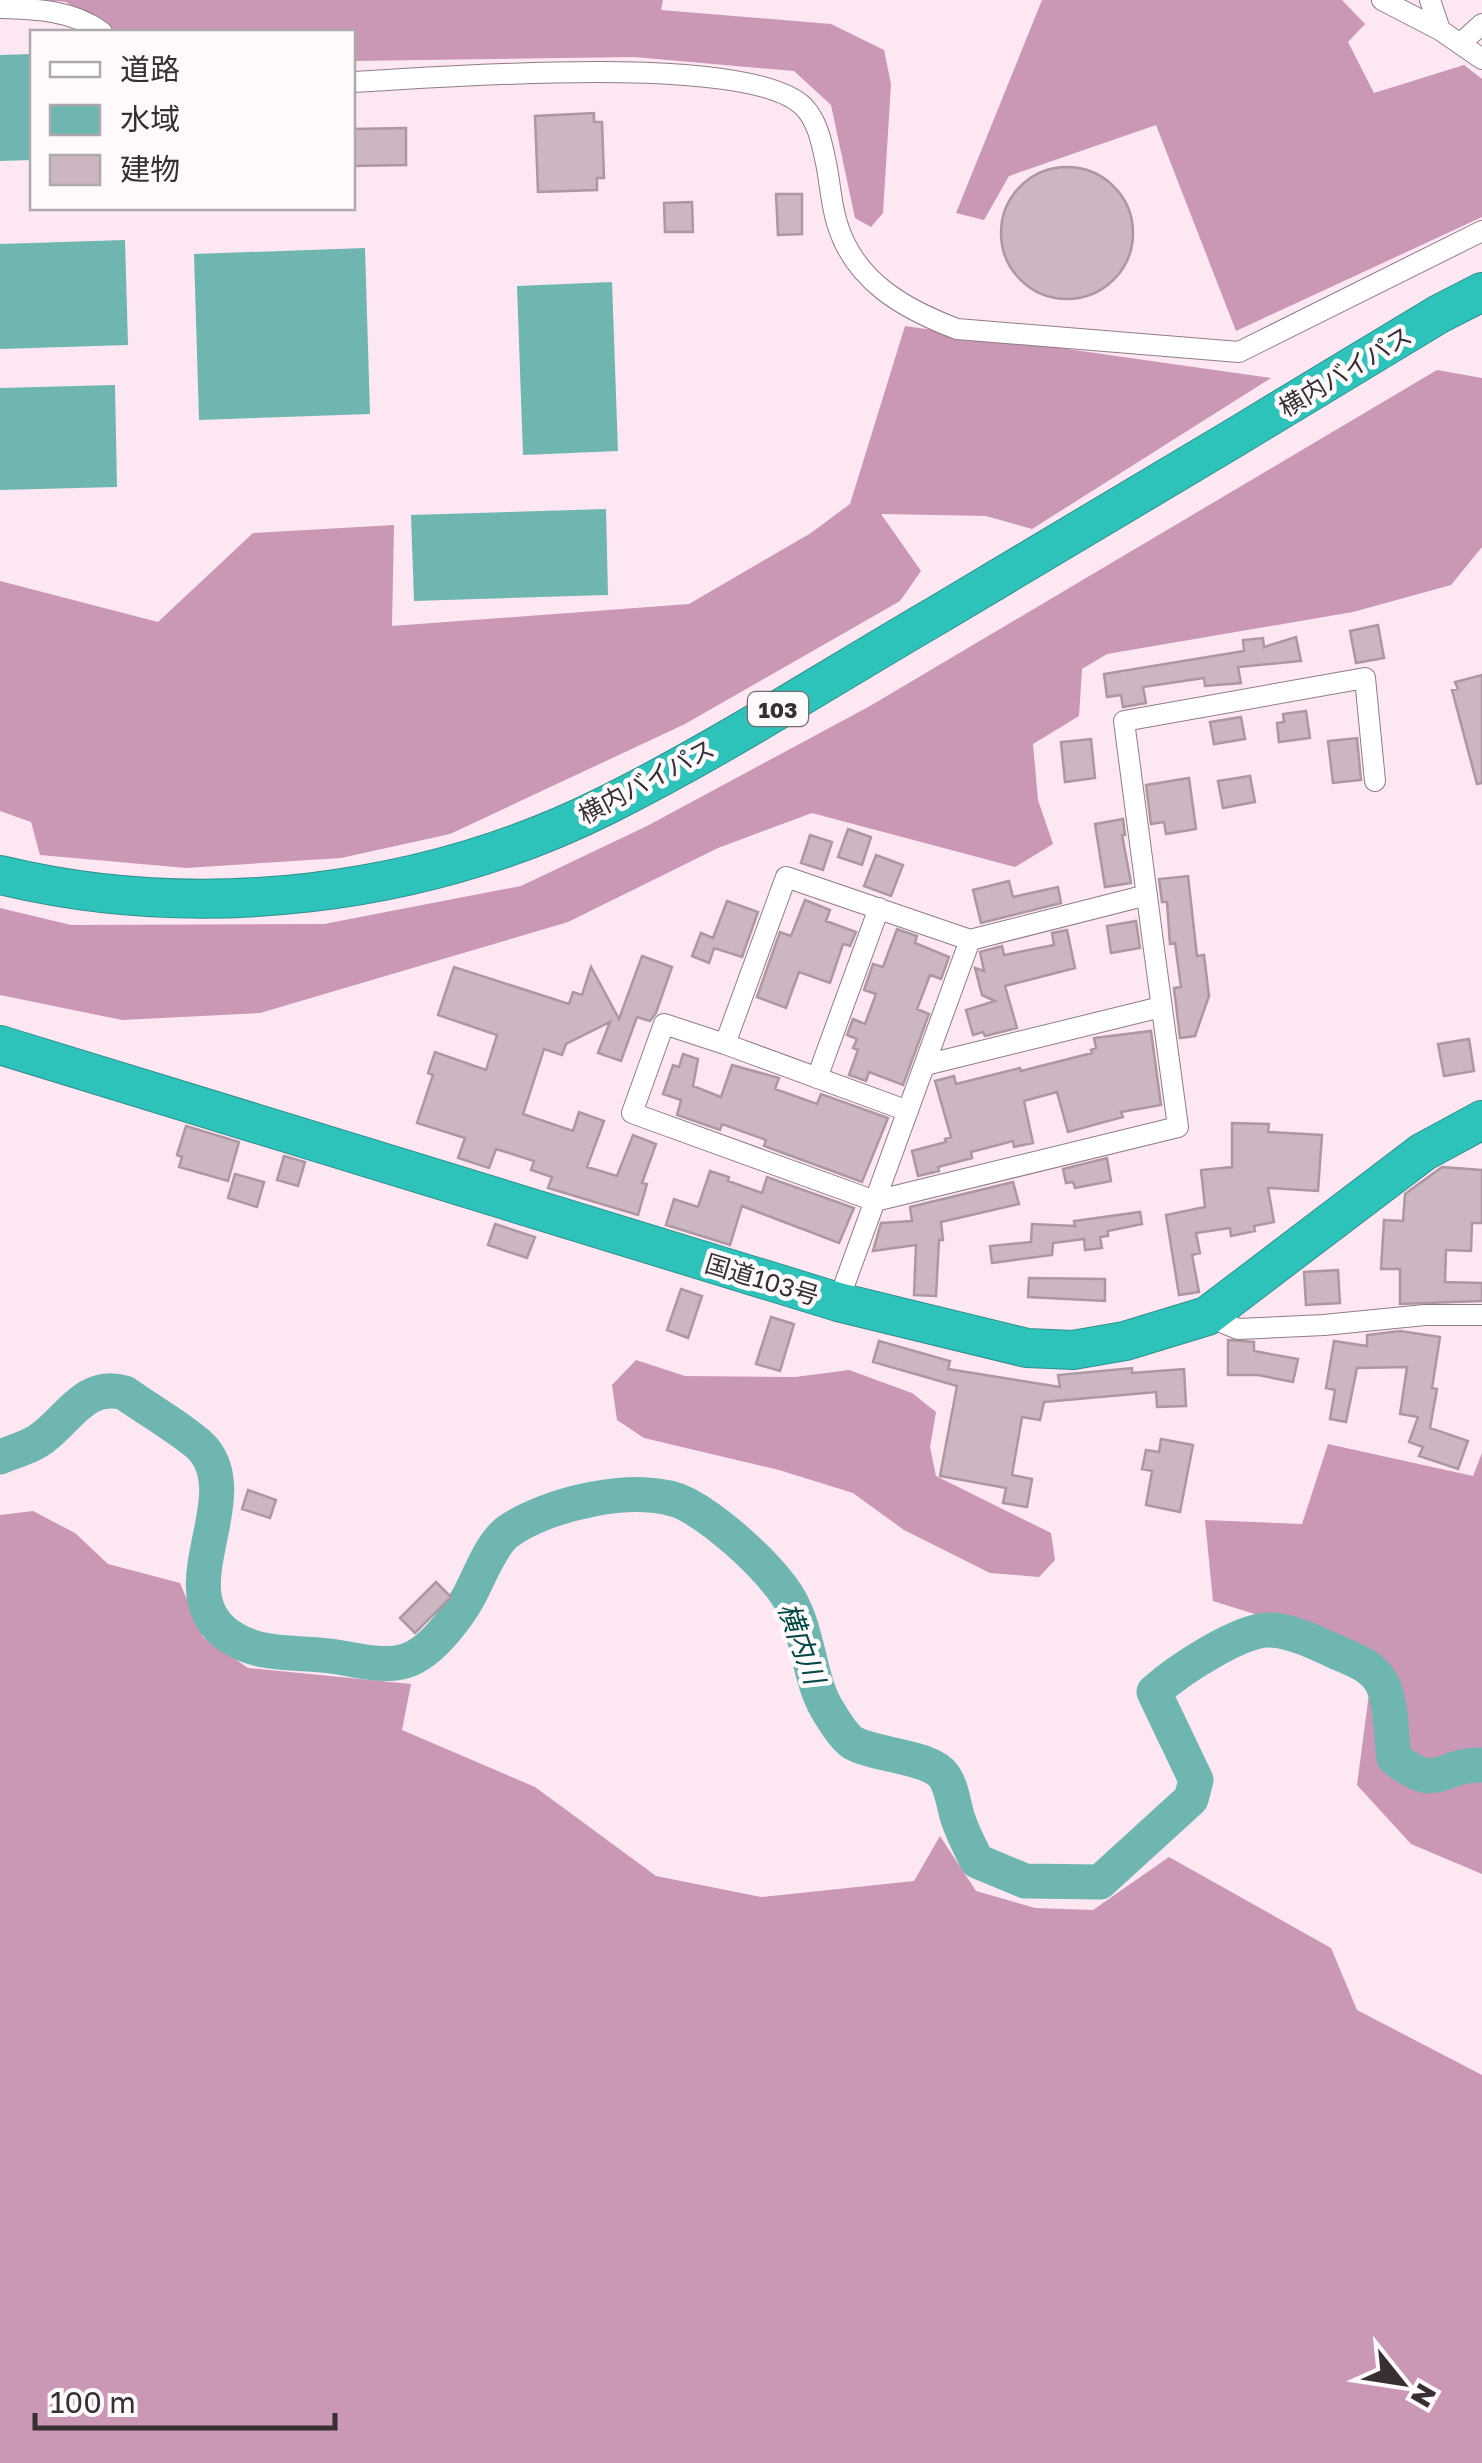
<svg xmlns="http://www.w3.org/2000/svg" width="1482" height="2463" viewBox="0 0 1482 2463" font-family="'Golos Text','Noto Sans JP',sans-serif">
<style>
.forest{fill:#ca97b5}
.water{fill:#6fb6b1}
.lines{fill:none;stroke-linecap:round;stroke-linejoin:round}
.river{stroke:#6fb6b1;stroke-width:35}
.building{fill:#cbb6c1;stroke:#ac97a3;stroke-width:2.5}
.street-casing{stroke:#907c87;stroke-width:22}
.highway-casing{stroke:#308f8c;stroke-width:40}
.street{stroke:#fff;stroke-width:20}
.highway{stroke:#2dc3bb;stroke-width:38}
.labels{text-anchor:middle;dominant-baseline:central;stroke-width:9;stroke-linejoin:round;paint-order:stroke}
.shield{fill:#fefafc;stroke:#736c70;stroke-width:2.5}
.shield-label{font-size:22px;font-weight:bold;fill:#372f34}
.street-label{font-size:25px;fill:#372f34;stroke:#fefafc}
.water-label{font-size:28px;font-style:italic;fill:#024845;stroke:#fefafc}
</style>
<rect width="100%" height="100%" fill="#fde7f3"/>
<path class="forest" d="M 42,0 L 663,0 L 661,10 L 831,24 L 884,50 L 891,84 L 883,213 L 871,227 L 855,218 L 831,105 L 794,71 L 634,57 L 353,61 L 352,32 L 114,32 L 66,2 Z
M 1042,0 L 1342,0 L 1365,24 L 1348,42 L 1374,93 L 1464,65 L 1482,79 L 1482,217 L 1236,331 L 1156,125 L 1009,176 L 984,220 L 956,213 Z
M 905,326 L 1271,378 L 1032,529 L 986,516 L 881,514 L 921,571 L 900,601 L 685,724 L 450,834 L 341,858 L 186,868 L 40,855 L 31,822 L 0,811 L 0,581 L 158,622 L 253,533 L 394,525 L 392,626 L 689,604 L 811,533 L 850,504 Z
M 1437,370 L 1482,378 L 1482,547 L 1451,585 L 1353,612 L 1107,654 L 1082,669 L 1079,716 L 1033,744 L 1038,800 L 1053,844 L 1015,867 L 812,813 L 718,848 L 568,922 L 260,1013 L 122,1020 L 0,995 L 0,908 L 71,925 L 324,924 L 521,886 L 647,826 L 870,706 Z
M 636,1360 L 685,1376 L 795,1377 L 849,1370 L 912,1393 L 936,1412 L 930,1447 L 936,1476 L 1051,1533 L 1055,1560 L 1039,1577 L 990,1573 L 904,1530 L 853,1493 L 779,1470 L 644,1438 L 617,1420 L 612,1385 Z
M 1328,1444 L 1473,1476 L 1482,1453 L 1482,1874 L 1411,1844 L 1357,1785 L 1370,1686 L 1344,1642 L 1213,1601 L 1205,1520 L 1302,1524 Z
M 33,1511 L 75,1533 L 108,1564 L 180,1583 L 203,1637 L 248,1668 L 411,1684 L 402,1730 L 535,1787 L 656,1876 L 761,1897 L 914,1881 L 940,1836 L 976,1891 L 1035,1908 L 1093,1910 L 1169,1857 L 1331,1948 L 1357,2010 L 1482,2075 L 1482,2463 L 0,2463 L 0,1515 Z"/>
<path class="water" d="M 32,54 L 32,160 L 0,161 L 0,55 Z
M 125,240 L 128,345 L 0,349 L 0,244 Z
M 365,248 L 370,414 L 199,420 L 194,254 Z
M 612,282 L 618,451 L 523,455 L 517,286 Z
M 115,385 L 117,487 L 0,490 L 0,388 Z
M 606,509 L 608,595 L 414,601 L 411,515 Z"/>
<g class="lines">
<path class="river" d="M 0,1457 C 12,1452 27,1448 38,1441 C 68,1422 83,1381 125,1393 C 142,1406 193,1436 204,1450 C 247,1503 161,1597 234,1639 C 262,1656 299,1652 330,1656 C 354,1659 382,1668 405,1661 C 433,1653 464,1609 475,1584 C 483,1568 492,1545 506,1533 C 544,1504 641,1481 686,1504 C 718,1521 760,1559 782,1588 C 811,1626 806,1679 830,1714 C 836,1724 844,1737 853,1743 C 877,1756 930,1756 944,1776 C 952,1787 954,1807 958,1819 C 963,1834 970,1847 977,1861 L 1025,1881 L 1100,1882 L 1191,1799 L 1196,1780 L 1154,1692 C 1177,1671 1239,1630 1269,1630 C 1290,1630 1317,1643 1336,1652 C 1355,1660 1376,1667 1384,1688 C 1392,1709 1391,1736 1394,1758 C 1439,1794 1438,1764 1482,1765"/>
</g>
<path class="building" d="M 594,113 L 594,122 L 602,122 L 604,178 L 597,178 L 597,190 L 538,192 L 535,116 Z
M 406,128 L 406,165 L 352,166 L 352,129 Z
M1001 233a66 66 0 1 1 132 0a66 66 0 1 1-132 0Z
M 776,194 L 802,194 L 802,234 L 778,235 Z
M 692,202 L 693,232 L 665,232 L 664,203 Z
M 1378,625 L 1384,658 L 1356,663 L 1350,631 Z
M 1296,637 L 1301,661 L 1238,667 L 1241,683 L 1205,686 L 1204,678 L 1143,687 L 1146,703 L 1123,707 L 1121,695 L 1107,697 L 1104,674 L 1244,651 L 1243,640 L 1263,638 L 1264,647 Z
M 1482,675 L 1482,783 L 1477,784 L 1452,690 L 1458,689 L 1455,682 Z
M 1306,711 L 1310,738 L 1279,742 L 1277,723 L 1284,722 L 1283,714 Z
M 1241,717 L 1245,739 L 1214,744 L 1210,722 Z
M 1357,738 L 1361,780 L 1333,783 L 1328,741 Z
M 1091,739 L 1095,778 L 1065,782 L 1061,742 Z
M 1250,776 L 1255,802 L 1223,808 L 1218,781 Z
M 1189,778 L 1196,829 L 1166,834 L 1164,822 L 1151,824 L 1146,785 Z
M 1123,819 L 1125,835 L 1122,835 L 1131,883 L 1105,887 L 1095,824 Z
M 848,829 L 871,837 L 862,865 L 838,857 Z
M 810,835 L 832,842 L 823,870 L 801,863 Z
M 876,855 L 903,865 L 891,896 L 864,886 Z
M 1188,876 L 1197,956 L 1204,955 L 1209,996 L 1195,1036 L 1180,1038 L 1174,988 L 1181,987 L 1175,943 L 1170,944 L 1167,902 L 1162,902 L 1159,879 Z
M 1009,881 L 1013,897 L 1058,887 L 1061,903 L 981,923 L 973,890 Z
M 805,900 L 830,910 L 826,921 L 856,932 L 850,946 L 843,944 L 830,983 L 799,972 L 786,1008 L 757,997 L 780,932 L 791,936 Z
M 727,901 L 758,912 L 742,957 L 714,948 L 709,963 L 692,956 L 701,933 L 713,938 Z
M 1136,921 L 1140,948 L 1111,953 L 1107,926 Z
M 897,929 L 917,936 L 915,943 L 949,957 L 941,979 L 930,975 L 917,1009 L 929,1014 L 903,1085 L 869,1072 L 866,1081 L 849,1075 L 858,1050 L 853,1048 L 857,1039 L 847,1035 L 853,1019 L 865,1024 L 876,994 L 864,990 L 873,964 L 883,967 Z
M 1067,930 L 1075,968 L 1005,986 L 1017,1028 L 985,1036 L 983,1032 L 973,1035 L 966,1010 L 995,1001 L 982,995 L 975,968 L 984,971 L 980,952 L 1002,946 L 1004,955 L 1054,945 L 1052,933 Z
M 642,956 L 672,967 L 656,1013 L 650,1021 L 637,1017 L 621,1061 L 598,1053 L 610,1022 L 566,1044 L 562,1055 L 544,1049 L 523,1114 L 573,1131 L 579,1112 L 604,1121 L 587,1167 L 617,1176 L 633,1135 L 656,1144 L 642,1183 L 647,1184 L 638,1215 L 548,1188 L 552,1177 L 531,1170 L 534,1161 L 496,1149 L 489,1168 L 458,1158 L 465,1138 L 417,1123 L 433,1075 L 428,1073 L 435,1052 L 486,1070 L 497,1035 L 438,1015 L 454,967 L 569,1004 L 573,992 L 582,995 L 591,967 L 619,1019 Z
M 1151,1031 L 1161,1105 L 1121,1112 L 1123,1117 L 1068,1132 L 1057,1092 L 1024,1101 L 1033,1143 L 1014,1147 L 1013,1141 L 971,1152 L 972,1158 L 938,1167 L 939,1171 L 918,1176 L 912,1151 L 946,1142 L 945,1139 L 951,1137 L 935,1081 L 954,1076 L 956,1084 L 1020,1068 L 1021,1071 L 1092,1053 L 1091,1050 L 1096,1048 L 1094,1038 Z
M 1469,1039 L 1474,1071 L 1444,1076 L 1438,1044 Z
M 683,1054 L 698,1059 L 693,1086 L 721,1097 L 732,1065 L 779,1078 L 775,1089 L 817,1104 L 821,1094 L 888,1118 L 862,1182 L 764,1146 L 766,1140 L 722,1124 L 720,1130 L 677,1115 L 681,1100 L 663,1094 L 673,1065 L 679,1067 Z
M 1232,1123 L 1269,1124 L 1268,1132 L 1322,1135 L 1318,1191 L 1268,1188 L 1274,1222 L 1254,1226 L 1255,1231 L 1231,1236 L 1230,1228 L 1196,1233 L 1200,1253 L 1192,1255 L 1199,1292 L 1179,1295 L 1166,1215 L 1205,1207 L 1201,1170 L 1232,1167 Z
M 186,1126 L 239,1142 L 228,1181 L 179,1167 L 182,1157 L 177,1155 Z
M 284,1156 L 305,1162 L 298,1186 L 277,1180 Z
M 1107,1158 L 1111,1181 L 1075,1188 L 1073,1182 L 1066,1183 L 1063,1169 Z
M 1442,1167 L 1482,1170 L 1482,1223 L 1472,1223 L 1471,1251 L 1446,1250 L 1445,1282 L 1482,1283 L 1482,1301 L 1400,1304 L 1400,1269 L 1381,1269 L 1384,1220 L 1403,1221 L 1405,1194 Z
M 710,1171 L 729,1177 L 728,1181 L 762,1193 L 767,1177 L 854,1208 L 839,1243 L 742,1206 L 730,1245 L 666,1225 L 674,1199 L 698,1207 Z
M 235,1174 L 264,1182 L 257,1207 L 228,1198 Z
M 1013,1182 L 1019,1204 L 941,1222 L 943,1240 L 939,1240 L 936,1296 L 914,1295 L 916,1245 L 873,1251 L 881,1223 L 912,1221 L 910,1207 Z
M 1140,1212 L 1142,1224 L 1108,1231 L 1108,1236 L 1100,1237 L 1102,1248 L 1085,1250 L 1084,1239 L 1053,1243 L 1052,1255 L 992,1263 L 990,1246 L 1031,1242 L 1032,1224 L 1075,1226 L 1074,1221 Z
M 495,1224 L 535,1237 L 527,1258 L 488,1245 Z
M 1338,1270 L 1340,1303 L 1306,1305 L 1304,1272 Z
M 1029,1278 L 1105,1279 L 1105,1301 L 1028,1297 Z
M 681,1289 L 702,1296 L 688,1338 L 667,1330 Z
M 771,1317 L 794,1324 L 780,1371 L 756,1364 Z
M 1400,1331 L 1440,1337 L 1432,1388 L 1437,1389 L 1430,1428 L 1468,1441 L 1458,1469 L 1419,1456 L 1423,1447 L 1409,1442 L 1418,1417 L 1400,1414 L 1407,1367 L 1357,1368 L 1346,1422 L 1330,1419 L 1335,1390 L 1326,1388 L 1334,1341 L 1367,1346 L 1367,1335 Z
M 1228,1340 L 1254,1342 L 1254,1351 L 1298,1359 L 1293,1382 L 1258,1375 L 1228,1375 Z
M 879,1341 L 950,1361 L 948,1369 L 1060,1387 L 1058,1375 L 1132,1368 L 1132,1373 L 1184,1369 L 1186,1406 L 1157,1407 L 1156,1392 L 1044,1402 L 1040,1420 L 1022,1417 L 1012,1475 L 1032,1479 L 1027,1507 L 1003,1503 L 1006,1488 L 940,1476 L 957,1386 L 873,1362 Z
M 1161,1439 L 1193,1445 L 1180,1512 L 1146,1505 L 1152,1471 L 1142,1469 L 1146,1450 L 1159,1452 Z
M 248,1490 L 276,1500 L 270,1518 L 242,1509 Z
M 436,1582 L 451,1597 L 415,1633 L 400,1618 Z"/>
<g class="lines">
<g class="street-casing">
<path id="street" d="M 1382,0 L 1440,30 L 1482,59
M 1430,0 L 1440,30
M 0,8 C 36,9 72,10 102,32
M 1461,43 L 1482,24
M 352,82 C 436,78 749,51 804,107 C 818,122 822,144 826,163 C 830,182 831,204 837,223 C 854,281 904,309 957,329 L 1239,352 L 1482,231
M 1147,895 L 970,940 L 786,877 L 725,1044 L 664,1024 L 632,1113 L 875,1201 L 1178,1127 C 1159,992 1142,856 1124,721 L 1365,678 L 1375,781
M 725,1044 L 908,1111
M 925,1065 L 1161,1007
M 817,1078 L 879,908
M 838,1302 L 970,940
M 1207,1316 L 1238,1329 L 1324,1325 L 1425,1315 L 1482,1315"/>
</g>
<g class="highway-casing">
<path id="highway" d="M 0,875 C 199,923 423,897 607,805 C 721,748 829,678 939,614 C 1106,515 1273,415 1439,314 L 1482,292
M 0,1045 L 838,1302 L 1027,1348 L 1073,1350 L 1125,1341 L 1207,1316 L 1423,1152 L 1482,1120"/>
</g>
<use href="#street" class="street"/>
<use href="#highway" class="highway"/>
</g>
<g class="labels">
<rect class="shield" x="748" y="692" width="60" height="34" rx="8"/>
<g class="shield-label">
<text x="778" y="709">103</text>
</g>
<g class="street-label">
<text transform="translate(1345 371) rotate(-31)">横内バイパス</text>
<text transform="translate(646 781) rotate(-28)">横内バイパス</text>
<text transform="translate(762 1279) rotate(17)">国道103号</text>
</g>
<g class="water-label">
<text transform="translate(802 1643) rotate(70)">横内川</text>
</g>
</g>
<rect x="30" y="30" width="325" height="180" fill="#fefafc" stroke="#aea9ac" stroke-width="2.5"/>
<rect x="50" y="62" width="50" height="15" fill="#ffffff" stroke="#aea9ac" stroke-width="2.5"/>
<text x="120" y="80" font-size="30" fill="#372f34">道路</text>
<rect x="50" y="105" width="50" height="30" fill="#6fb6b1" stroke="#aea9ac" stroke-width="2.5"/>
<text x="120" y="130" font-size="30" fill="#372f34">水域</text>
<rect x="50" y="155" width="50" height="30" fill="#cbb6c1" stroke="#aea9ac" stroke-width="2.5"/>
<text x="120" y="180" font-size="30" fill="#372f34">建物</text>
<g transform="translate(1402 2383) rotate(120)" stroke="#fefafc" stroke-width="8" paint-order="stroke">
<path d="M0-8L18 38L0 25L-18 38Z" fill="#372f34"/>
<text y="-15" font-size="28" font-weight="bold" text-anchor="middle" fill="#372f34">N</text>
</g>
<path d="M35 2413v15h300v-15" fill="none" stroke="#372f34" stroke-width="5"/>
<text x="50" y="2413" font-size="30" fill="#372f34" stroke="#fefafc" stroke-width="8" paint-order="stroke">100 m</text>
</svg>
